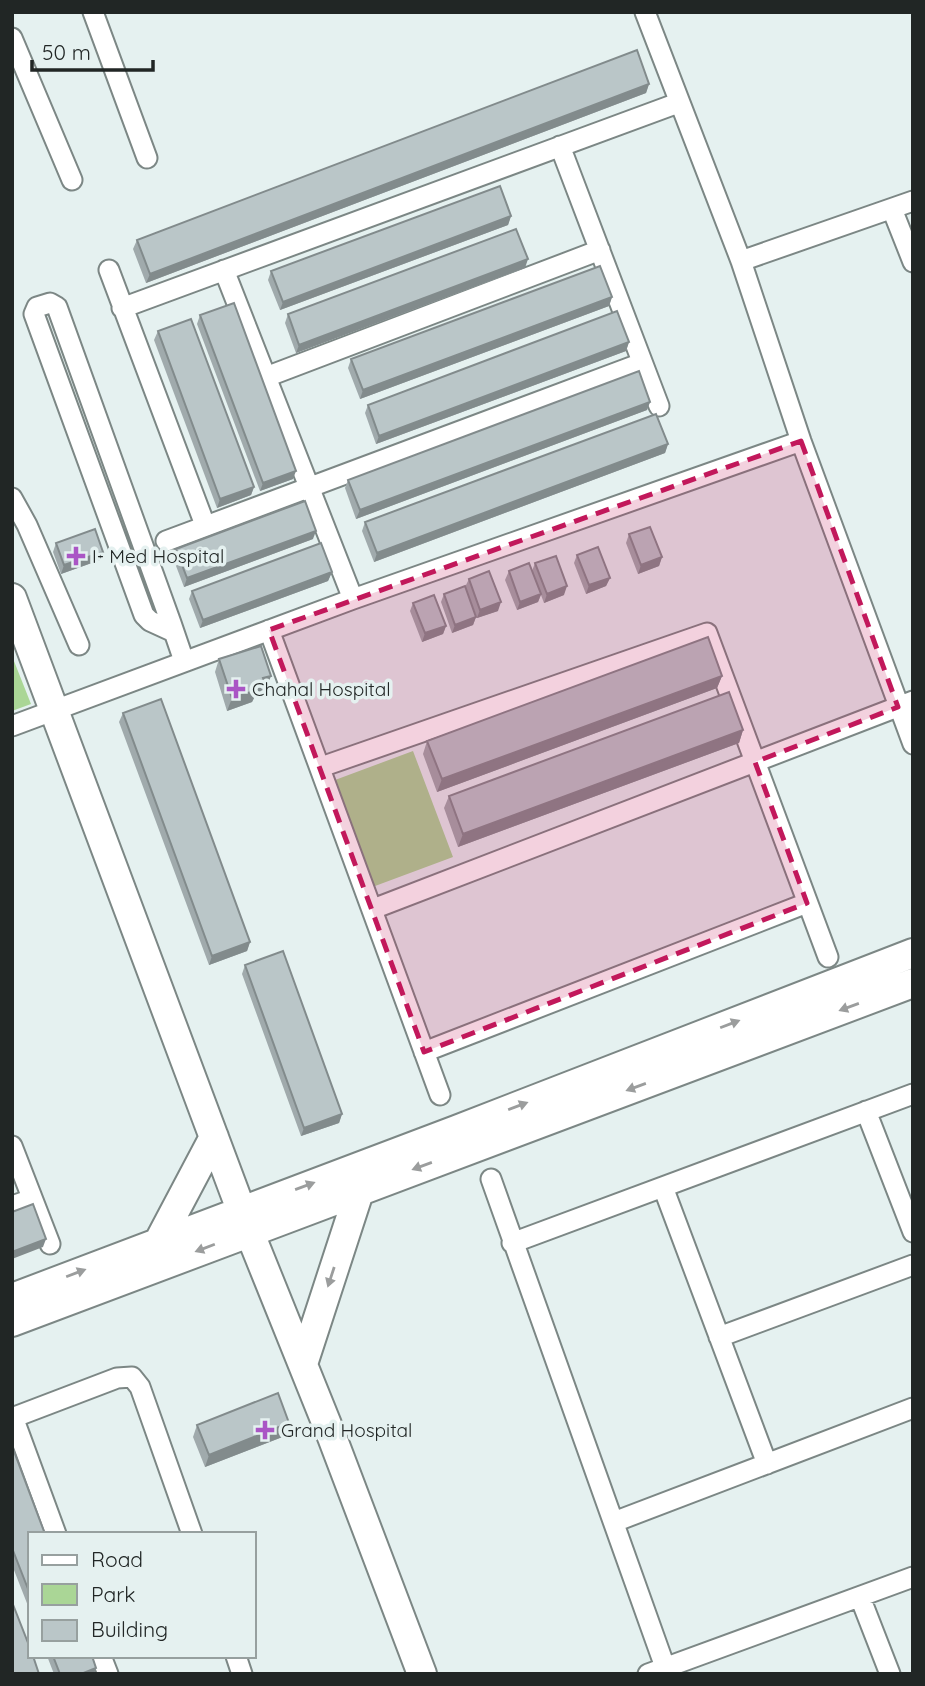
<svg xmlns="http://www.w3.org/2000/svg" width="925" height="1686" viewBox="0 0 925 1686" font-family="Quicksand,sans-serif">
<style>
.green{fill:#aad696}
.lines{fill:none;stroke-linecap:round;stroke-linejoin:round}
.street-casing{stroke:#7c8785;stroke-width:23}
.secondary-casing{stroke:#7c8785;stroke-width:32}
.street{stroke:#fff;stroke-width:19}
.secondary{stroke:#fff;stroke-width:28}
.wall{fill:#a0aaac}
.shaded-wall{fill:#828b8c}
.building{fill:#bac6c8;stroke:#828b8c;stroke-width:2}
.oneway{fill:#9b9d9d}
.marked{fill:#c2185b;fill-opacity:0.2;stroke:#c2185b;stroke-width:5;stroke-dasharray:14 9;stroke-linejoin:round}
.poi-dot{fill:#aa56c5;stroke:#e5f1f0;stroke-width:2.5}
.labels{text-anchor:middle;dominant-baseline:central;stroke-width:7;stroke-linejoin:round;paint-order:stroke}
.poi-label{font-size:19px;fill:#212625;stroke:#e5f1f0;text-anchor:start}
</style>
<rect width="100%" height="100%" fill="#e5f1f0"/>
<path class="green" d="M 12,656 L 31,704 L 12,711 Z
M 413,751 L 453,857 L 367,889 L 327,783 Z"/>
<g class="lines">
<g class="street-casing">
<path id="street" d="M 93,12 L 147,158
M 645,12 L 741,261 L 801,441 L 913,744
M 12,38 L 72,180
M 560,146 L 659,406
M 892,209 L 913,262
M 741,261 L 913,201
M 109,270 L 205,525
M 224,270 L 353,599
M 122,308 L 678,103
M 266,377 L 600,250
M 12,498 L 27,525 L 79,645
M 166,541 L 642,363
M 269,630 L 440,1095
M 174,632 L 150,621 L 144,615 L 34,314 L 37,307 L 50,303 L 57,307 L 171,623 L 184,661
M 12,726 L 353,599 L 801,441
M 321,767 L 707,633 L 828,957
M 373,909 L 913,701
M 424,1052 L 807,903
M 866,1111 L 913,1232
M 12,1146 L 50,1244
M 491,1179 L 665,1667
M 663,1187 L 767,1464
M 12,1206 L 32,1199
M 512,1243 L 913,1094
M 719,1337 L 913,1265
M 13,1417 L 56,1534
M 12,1418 L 117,1378 L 132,1377 L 140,1387 L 192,1534
M 614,1522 L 913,1408
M 860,1597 L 890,1674
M 101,1656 L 108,1674
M 236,1656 L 242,1674
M 648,1674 L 913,1577"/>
</g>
<g class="secondary-casing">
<path id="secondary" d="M 12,598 L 249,1231 L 332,1437 L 422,1674
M 159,1241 L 214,1137
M 12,1298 L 456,1130 L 913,953
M 12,1322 L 913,983
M 303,1364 L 360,1189"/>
</g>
<use href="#street" class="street"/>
<use href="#secondary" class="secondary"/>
</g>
<path class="wall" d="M 649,84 L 646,93 L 146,283 L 133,249 L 137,240 Z
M 511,216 L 508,225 L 280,310 L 268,280 L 271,271 Z
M 525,268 L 296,353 L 285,323 L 288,314 Z
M 612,297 L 609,306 L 360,399 L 348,368 L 351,359 Z
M 200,315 L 293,479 L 260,491 L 197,324 Z
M 158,331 L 254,487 L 251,495 L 217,508 L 154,340 Z
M 629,342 L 626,351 L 376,444 L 365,413 L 368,405 Z
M 650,402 L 647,410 L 356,519 L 345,488 L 348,480 Z
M 668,444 L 665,453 L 374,562 L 362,531 L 365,522 Z
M 629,534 L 662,557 L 659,566 L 638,574 L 626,543 Z
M 313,539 L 184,587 L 173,558 L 176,549 Z
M 56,543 L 103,552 L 100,560 L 61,574 L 53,552 Z
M 577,555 L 610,578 L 606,586 L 586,594 L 574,563 Z
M 535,563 L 564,595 L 544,603 L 541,595 L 538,602 L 517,610 L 505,580 L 509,571 L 532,571 Z
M 332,572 L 328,581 L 200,628 L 189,599 L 192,591 Z
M 469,579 L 498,611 L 477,618 L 465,587 Z
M 444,594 L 476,617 L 473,625 L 452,633 L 441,602 Z
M 413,603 L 446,626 L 443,634 L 422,642 L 410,611 Z
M 219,659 L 266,689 L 263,690 L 260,696 L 254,698 L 252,702 L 227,711 L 215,672 Z
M 722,676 L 717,688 L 437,792 L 423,754 L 427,741 Z
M 123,713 L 250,942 L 247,951 L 209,965 L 119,722 Z
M 743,730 L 739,743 L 458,847 L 444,808 L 449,796 Z
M 245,965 L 342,1114 L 339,1123 L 301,1136 L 242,974 Z
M 197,1425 L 285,1436 L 205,1467 L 193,1437 Z
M 12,1446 L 30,1534 L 30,1611 L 12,1565 Z
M 47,1656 L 92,1656 L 96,1668 L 94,1674 L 54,1674 Z"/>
<path class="shaded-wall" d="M 649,84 L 646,93 L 146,283 L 150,274 Z
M 511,216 L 508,225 L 280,310 L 283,302 Z
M 528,259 L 525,268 L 296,353 L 299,345 Z
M 612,297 L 609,306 L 360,399 L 363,390 Z
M 629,342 L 626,351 L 376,444 L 379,436 Z
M 650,402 L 647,410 L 356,519 L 360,510 Z
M 668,444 L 665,453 L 374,562 L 377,553 Z
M 296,471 L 293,479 L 260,491 L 263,483 Z
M 254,487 L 251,495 L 217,508 L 220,499 Z
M 316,531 L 313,539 L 184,587 L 187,578 Z
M 103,552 L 100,560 L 61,574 L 64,565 Z
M 662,557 L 659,566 L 638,574 L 641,565 Z
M 332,572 L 328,581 L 200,628 L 203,620 Z
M 610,578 L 606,586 L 586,594 L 589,585 Z
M 567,586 L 564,595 L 544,603 L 547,594 Z
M 541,594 L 538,602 L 517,610 L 520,602 Z
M 501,602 L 498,611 L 477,618 L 480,610 Z
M 476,617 L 473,625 L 452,633 L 455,625 Z
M 446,626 L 443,634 L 422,642 L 425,633 Z
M 271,676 L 266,689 L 263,690 L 260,696 L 254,698 L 252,702 L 227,711 L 232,698 L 256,687 L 263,678 Z
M 722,676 L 717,688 L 437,792 L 442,779 Z
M 743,730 L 739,743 L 458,847 L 463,834 Z
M 250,942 L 247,951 L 209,965 L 212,956 Z
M 342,1114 L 339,1123 L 301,1136 L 304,1128 Z
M 46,1239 L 43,1247 L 12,1259 L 12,1252 Z
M 289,1423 L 285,1436 L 205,1467 L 209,1455 Z
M 96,1668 L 94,1674 L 81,1674 Z"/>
<path class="building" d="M 637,50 L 649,84 L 150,274 L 137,240 Z
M 500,186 L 511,216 L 283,302 L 271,271 Z
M 516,229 L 528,259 L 299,345 L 288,314 Z
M 600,266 L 612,297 L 363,390 L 351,359 Z
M 234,303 L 296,471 L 263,483 L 200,315 Z
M 617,311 L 629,342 L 379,436 L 368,405 Z
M 191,319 L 254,487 L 220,499 L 158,331 Z
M 639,371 L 650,402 L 360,510 L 348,480 Z
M 656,414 L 668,444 L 377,553 L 365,522 Z
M 305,501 L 316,531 L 187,578 L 176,549 Z
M 650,527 L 662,557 L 641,565 L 629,534 Z
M 95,529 L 103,552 L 64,565 L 56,543 Z
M 321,543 L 332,572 L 203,620 L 192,591 Z
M 598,547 L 610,578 L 589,585 L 577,555 Z
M 556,556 L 567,586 L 547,594 L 535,563 Z
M 529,563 L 541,594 L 520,602 L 509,571 Z
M 489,571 L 501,602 L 480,610 L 469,579 Z
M 465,586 L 476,617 L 455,625 L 444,594 Z
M 434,595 L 446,626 L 425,633 L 413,603 Z
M 708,637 L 722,676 L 442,779 L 427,741 Z
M 261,646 L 271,676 L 263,678 L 265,683 L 256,687 L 257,690 L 232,698 L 219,659 Z
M 729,692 L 743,730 L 463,834 L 449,796 Z
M 161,699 L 250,942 L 212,956 L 123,713 Z
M 283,951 L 342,1114 L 304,1128 L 245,965 Z
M 33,1204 L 46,1239 L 12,1252 L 12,1212 Z
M 278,1393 L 289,1423 L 209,1455 L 197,1425 Z
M 12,1446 L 45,1534 L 30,1534 L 30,1594 L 12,1548 Z
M 12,1602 L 30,1648 L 30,1656 L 33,1656 L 39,1674 L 12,1674 Z
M 53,1656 L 92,1656 L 96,1668 L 81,1674 L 60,1674 Z"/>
<defs><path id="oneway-solid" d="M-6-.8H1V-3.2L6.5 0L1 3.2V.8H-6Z" transform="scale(1.75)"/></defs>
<g class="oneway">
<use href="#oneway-solid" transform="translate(849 1007) rotate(160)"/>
<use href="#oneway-solid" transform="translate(730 1024) rotate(-21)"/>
<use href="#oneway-solid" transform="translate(636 1087) rotate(160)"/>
<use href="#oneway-solid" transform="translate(518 1106) rotate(-21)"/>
<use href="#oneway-solid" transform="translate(422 1166) rotate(160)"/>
<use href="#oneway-solid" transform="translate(305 1186) rotate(-20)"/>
<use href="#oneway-solid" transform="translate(205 1248) rotate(159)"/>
<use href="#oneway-solid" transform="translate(76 1273) rotate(-21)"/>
<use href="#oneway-solid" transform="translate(331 1277) rotate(108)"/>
</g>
<path class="marked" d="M 801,441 L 898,707 L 755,762 L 807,903 L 424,1052 L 269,630 Z"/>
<g class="poi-dot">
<path d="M72.5 545.5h7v7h7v7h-7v7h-7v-7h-7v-7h7z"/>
<path d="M232.5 678.5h7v7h7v7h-7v7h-7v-7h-7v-7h7z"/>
<path d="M261.5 1419.5h7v7h7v7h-7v7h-7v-7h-7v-7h7z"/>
</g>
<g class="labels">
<g class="poi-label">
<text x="92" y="556">I- Med Hospital</text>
<text x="252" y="689">Chahal Hospital</text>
<text x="281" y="1430">Grand Hospital</text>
</g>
</g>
<rect width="925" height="1686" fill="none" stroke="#212625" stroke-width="28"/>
<rect x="28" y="1532" width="228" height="126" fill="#e5f1f0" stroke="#97a09f" stroke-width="2"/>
<rect x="42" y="1555" width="35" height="10" fill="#ffffff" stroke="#97a09f" stroke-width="2"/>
<text x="91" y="1567" font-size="21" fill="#212625">Road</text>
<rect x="42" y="1584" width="35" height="21" fill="#aad696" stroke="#97a09f" stroke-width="2"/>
<text x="91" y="1602" font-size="21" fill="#212625">Park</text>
<rect x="42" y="1620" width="35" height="21" fill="#bac6c8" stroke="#97a09f" stroke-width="2"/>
<text x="91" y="1637" font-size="21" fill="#212625">Building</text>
<path d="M32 60v10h121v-10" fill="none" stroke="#212625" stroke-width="3.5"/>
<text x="42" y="60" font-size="21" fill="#212625" stroke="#e5f1f0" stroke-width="5" paint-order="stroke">50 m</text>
</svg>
